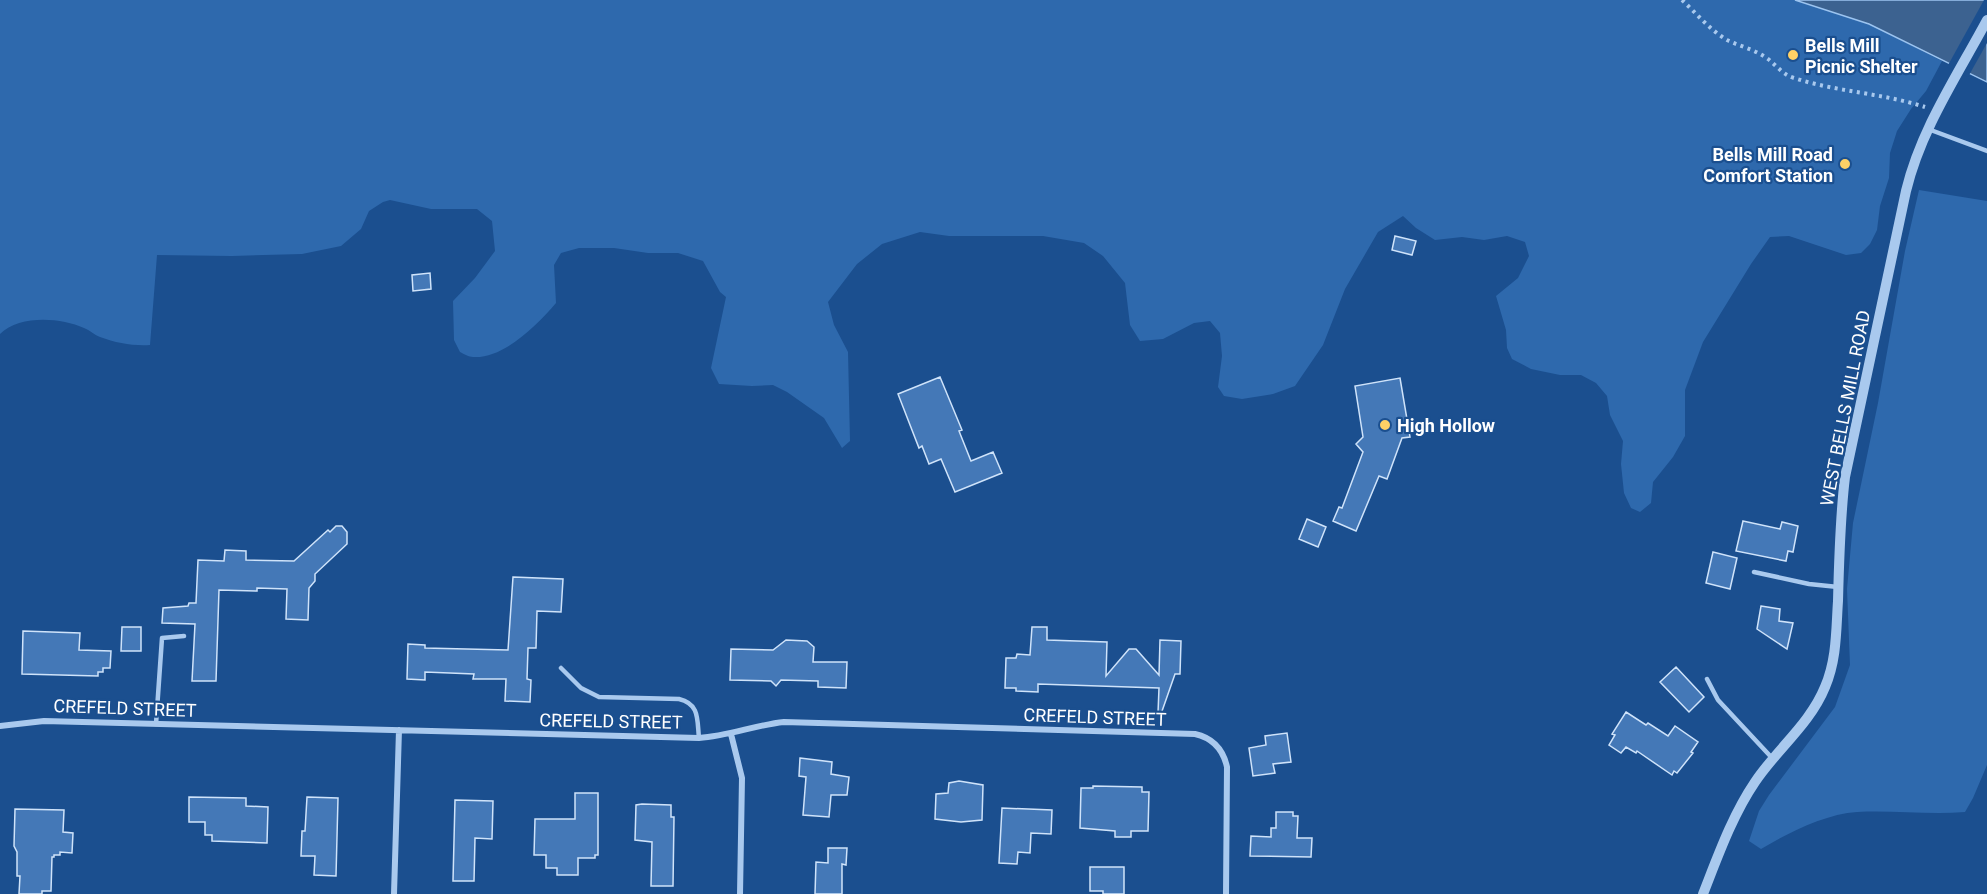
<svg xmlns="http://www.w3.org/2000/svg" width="1987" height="894" viewBox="0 0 1987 894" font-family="Roboto,sans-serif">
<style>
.green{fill:#2e69ad}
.water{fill:#3c6290;stroke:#9cc4f0;stroke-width:1.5}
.pier{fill:#1b4f8f}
.building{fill:#4478b7;stroke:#cfe3fa;stroke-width:1.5}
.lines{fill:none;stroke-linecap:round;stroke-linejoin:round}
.path{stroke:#a9c9ee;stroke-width:4;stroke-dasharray:3 4.5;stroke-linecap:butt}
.service{stroke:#a9c9ee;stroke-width:4.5}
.minor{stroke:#a9c9ee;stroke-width:6}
.tertiary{stroke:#a9c9ee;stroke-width:10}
.poi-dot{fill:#ffd166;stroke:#1b4f8f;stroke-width:2}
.labels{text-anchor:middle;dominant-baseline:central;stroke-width:4.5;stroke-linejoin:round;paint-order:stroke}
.poi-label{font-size:18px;font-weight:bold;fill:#fff;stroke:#1b4f8f;text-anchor:start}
.street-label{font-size:18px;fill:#fff;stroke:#1b4f8f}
</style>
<rect width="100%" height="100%" fill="#1b4f8f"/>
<path class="green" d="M 0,0 L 1795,0 L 1869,24 L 1942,61 L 1926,91 L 1911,109 L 1897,131 L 1890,153 L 1889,178 L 1880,206 L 1877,230 L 1870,244 L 1861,253 L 1846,255 L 1789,236 L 1770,237 L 1751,264 L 1703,342 L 1685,390 L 1685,436 L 1673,457 L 1653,482 L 1651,503 L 1640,512 L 1631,508 L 1624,493 L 1621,464 L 1623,441 L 1610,415 L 1607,396 L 1596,383 L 1581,375 L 1560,375 L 1531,369 L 1512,359 L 1507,348 L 1506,330 L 1496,296 L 1518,278 L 1529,256 L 1525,242 L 1507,236 L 1484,240 L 1462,237 L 1435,240 L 1416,228 L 1403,216 L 1378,232 L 1345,289 L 1323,345 L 1295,386 L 1273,394 L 1242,399 L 1224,396 L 1218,387 L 1222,356 L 1220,333 L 1210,321 L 1194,323 L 1163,339 L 1140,341 L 1130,325 L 1125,283 L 1103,256 L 1084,243 L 1043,236 L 949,236 L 920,232 L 882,244 L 857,264 L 828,302 L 834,325 L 848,352 L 850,441 L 842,448 L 824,418 L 787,392 L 773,385 L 752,386 L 719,384 L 711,368 L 726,297 L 720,292 L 703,261 L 678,253 L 648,253 L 614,248 L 579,248 L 561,253 L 554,265 L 556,303 C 538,324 504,359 473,357 C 469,357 464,354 460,352 L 454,340 L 453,301 L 475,278 L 495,251 L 492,221 L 477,209 L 431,209 L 390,200 L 383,202 L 369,211 L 361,229 L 341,246 L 302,254 L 232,256 L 157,255 L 150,345 C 133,346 116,343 100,337 C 94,335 90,330 84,328 C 60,317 19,315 0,334 Z
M 1919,190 L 1987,201 L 1987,765 L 1973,798 L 1965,812 C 1929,815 1893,810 1857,812 C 1825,814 1788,833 1761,849 L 1749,841 L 1759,811 L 1769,795 L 1835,707 L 1850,665 L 1847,589 L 1853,523 L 1878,403 L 1905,251 Z"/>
<path class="water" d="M 1795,0 L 1987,0 L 1987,82 L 1869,24 Z"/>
<path class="pier" d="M 1984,0 L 1987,0 L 1987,43 L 1968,77 L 1947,67 Z"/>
<path class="building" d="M 1395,236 L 1416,241 L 1412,255 L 1392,250 Z
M 430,273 L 431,289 L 413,291 L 412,275 Z
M 940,377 L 962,430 L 959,431 L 971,461 L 993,452 L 1002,473 L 955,492 L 941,459 L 929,464 L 922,446 L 919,448 L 898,394 Z
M 1400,378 L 1410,437 L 1402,438 L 1387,479 L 1379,476 L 1356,531 L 1333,521 L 1339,507 L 1342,508 L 1363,452 L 1356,444 L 1363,437 L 1355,386 Z
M 1307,519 L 1326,527 L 1318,547 L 1299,539 Z
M 1743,521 L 1780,529 L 1782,522 L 1798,526 L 1793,552 L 1788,551 L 1786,561 L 1736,551 Z
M 336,526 L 342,526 L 347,532 L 347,544 L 315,574 L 315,581 L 309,588 L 308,620 L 286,619 L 287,589 L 257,588 L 257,591 L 219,590 L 216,681 L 192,681 L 195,624 L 162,623 L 163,608 L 188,606 L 189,603 L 196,603 L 198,560 L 224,561 L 225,550 L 246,551 L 246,560 L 294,561 L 328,530 L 330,532 Z
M 1713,552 L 1737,558 L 1730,589 L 1706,583 Z
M 513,577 L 563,579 L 561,612 L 537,611 L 536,648 L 528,648 L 527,679 L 531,680 L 530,702 L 505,701 L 506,679 L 473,679 L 474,674 L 425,672 L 425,680 L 407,679 L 408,644 L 425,645 L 425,648 L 508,650 Z
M 1761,606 L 1780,609 L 1779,621 L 1793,623 L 1787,649 L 1757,629 Z
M 122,627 L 141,627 L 141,651 L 121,651 Z
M 1032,627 L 1047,627 L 1047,640 L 1107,642 L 1106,676 L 1129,649 L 1136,649 L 1159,675 L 1160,640 L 1181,641 L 1180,674 L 1175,674 L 1161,714 L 1158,713 L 1159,688 L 1038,684 L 1038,692 L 1016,691 L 1016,688 L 1005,688 L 1006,658 L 1016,658 L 1017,654 L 1030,655 Z
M 23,631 L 80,633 L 79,650 L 111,651 L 110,668 L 103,668 L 103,672 L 98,672 L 98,676 L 22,674 Z
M 786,640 L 807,641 L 814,647 L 813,662 L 847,662 L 846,688 L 818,687 L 818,681 L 781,680 L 776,686 L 771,681 L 730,680 L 731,649 L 773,650 Z
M 1676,667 L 1704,697 L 1689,712 L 1660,682 Z
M 1626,712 L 1646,725 L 1648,723 L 1668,736 L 1675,726 L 1698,742 L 1691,752 L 1693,753 L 1677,773 L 1674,771 L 1672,775 L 1637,751 L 1636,753 L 1626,747 L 1621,753 L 1609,745 L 1615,735 L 1612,734 Z
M 1287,733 L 1291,762 L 1273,764 L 1275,773 L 1253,776 L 1249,748 L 1266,745 L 1265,736 Z
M 800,758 L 832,762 L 831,774 L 849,777 L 847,795 L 831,795 L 829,817 L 803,815 L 806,777 L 799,776 Z
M 959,781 L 983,785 L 982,820 L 961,822 L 935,819 L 936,794 L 948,793 L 949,783 Z
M 1093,786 L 1142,787 L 1142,792 L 1149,792 L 1148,831 L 1131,831 L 1131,837 L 1115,837 L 1115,831 L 1080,828 L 1081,788 L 1093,788 Z
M 575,793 L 598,793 L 598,855 L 595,855 L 595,858 L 578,858 L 578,875 L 557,875 L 557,868 L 546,868 L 546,855 L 534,855 L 535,819 L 575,819 Z
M 189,797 L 246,798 L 246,806 L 268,807 L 267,843 L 212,841 L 212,835 L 205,835 L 205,822 L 189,822 Z
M 307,797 L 338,798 L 336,876 L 314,875 L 315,856 L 301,856 L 302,831 L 305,831 Z
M 455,800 L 493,801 L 492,839 L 475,838 L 474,881 L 453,881 Z
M 642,804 L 671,805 L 671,817 L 674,817 L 673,886 L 651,886 L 652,842 L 635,840 L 636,805 Z
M 1002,808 L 1052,810 L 1051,834 L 1031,833 L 1030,853 L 1018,852 L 1017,864 L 999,863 Z
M 15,809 L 64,810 L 63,832 L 73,833 L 72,853 L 60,852 L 60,855 L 54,855 L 54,857 L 52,857 L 51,891 L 42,891 L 42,894 L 19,894 L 20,876 L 17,876 L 17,852 L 14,846 Z
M 1276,812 L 1293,812 L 1293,816 L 1298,816 L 1297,838 L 1312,838 L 1311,857 L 1250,856 L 1251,836 L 1271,837 L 1271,828 L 1276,828 Z
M 828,848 L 847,848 L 846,865 L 842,864 L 842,894 L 815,894 L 816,862 L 828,863 Z
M 1090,867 L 1124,867 L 1124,894 L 1103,894 L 1103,891 L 1090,891 Z"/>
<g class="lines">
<path class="path" d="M 1682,0 C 1697,14 1710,30 1727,40 C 1739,46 1753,49 1765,57 C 1776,64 1781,74 1794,78 C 1837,92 1882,93 1925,107"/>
<path class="service" d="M 1928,129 L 1987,151
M 1754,572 L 1809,584 L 1838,587
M 561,668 L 581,688 L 599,697 L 679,699 C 700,704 697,720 699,738
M 1707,679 L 1718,700 L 1773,759
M 156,724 L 162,638 L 184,636"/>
<path class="minor" d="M 0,726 L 44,721 L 699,738 C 729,736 755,725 784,722 L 1195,734 C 1213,738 1223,749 1227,767 L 1226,894
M 731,734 L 742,778 L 740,894
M 394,894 L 399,730"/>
<path class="tertiary" d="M 1703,894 C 1718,856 1732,816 1755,782 C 1777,749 1810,724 1825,687 C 1837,659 1836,630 1838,601 C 1839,560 1840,518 1845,477 L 1906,191 C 1921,129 1957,76 1987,20"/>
</g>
<g class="poi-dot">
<circle cx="1793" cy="55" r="6"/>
<circle cx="1845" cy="164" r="6"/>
<circle cx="1385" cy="425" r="6"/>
</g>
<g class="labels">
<g class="poi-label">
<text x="1805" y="45">Bells Mill<tspan x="1805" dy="21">Picnic Shelter</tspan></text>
<text x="1833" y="154" text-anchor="end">Bells Mill Road<tspan x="1833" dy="21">Comfort Station</tspan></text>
<text x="1397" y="425">High Hollow</text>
</g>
<g class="street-label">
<text transform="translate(1845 408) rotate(-79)">WEST BELLS MILL ROAD</text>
<text transform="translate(125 708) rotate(2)">CREFELD STREET</text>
<text transform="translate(1095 717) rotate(2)">CREFELD STREET</text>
<text transform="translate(611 721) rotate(1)">CREFELD STREET</text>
</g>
</g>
</svg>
